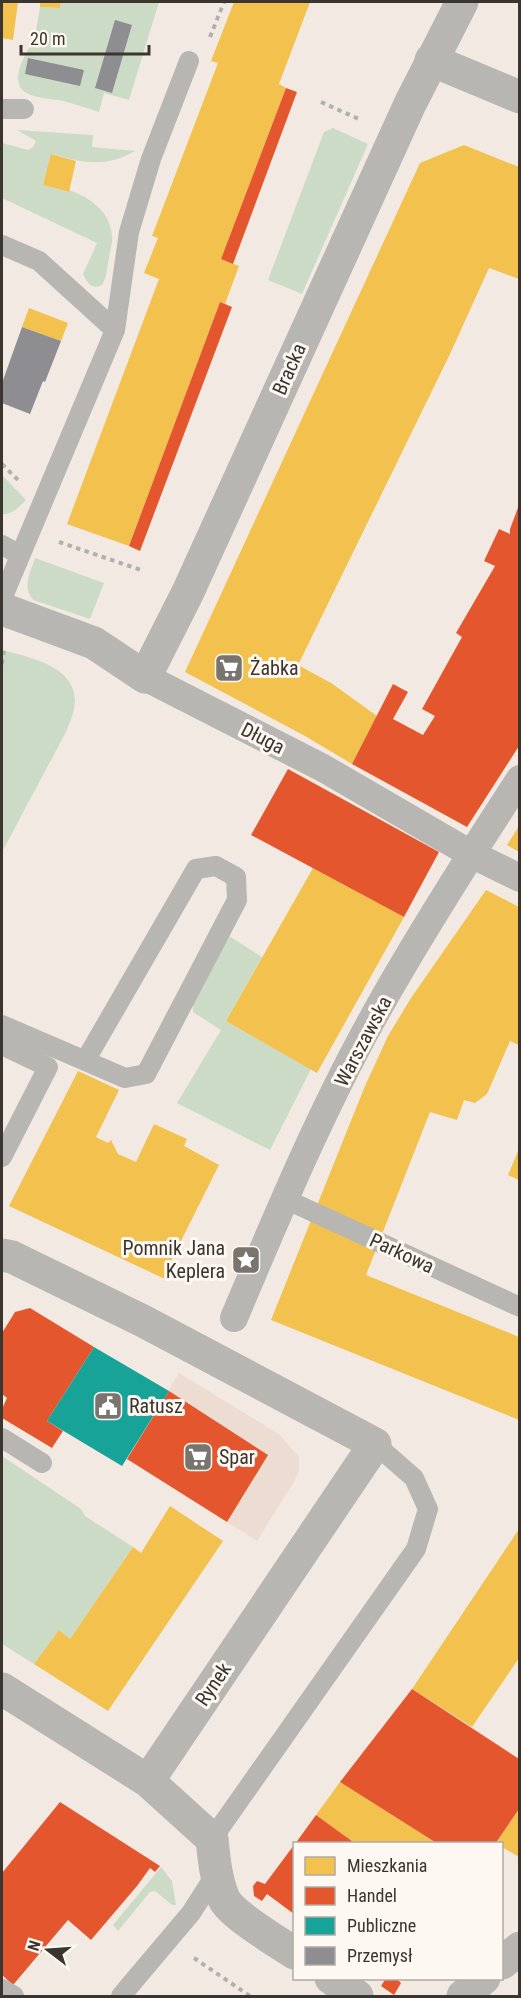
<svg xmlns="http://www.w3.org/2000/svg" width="521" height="1998" viewBox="0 0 521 1998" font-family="'Roboto Condensed',sans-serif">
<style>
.commercial{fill:#ecdcd2}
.green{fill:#ccdbc5}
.homes{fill:#f2c14e}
.shops{fill:#e4572e}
.public{fill:#17a398}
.industry{fill:#8d8d92}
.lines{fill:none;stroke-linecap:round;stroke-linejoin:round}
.path{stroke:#b2b0ac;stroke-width:4;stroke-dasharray:4.5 4.5;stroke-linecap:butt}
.service{stroke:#b8b6b2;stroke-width:20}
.pedestrian{stroke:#b8b6b2;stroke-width:28}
.minor{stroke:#b8b6b2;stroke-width:33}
.tertiary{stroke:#b8b6b2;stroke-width:33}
.labels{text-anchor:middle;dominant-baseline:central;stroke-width:6;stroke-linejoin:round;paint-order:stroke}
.street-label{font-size:20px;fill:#3a352f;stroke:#fef8f3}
.poi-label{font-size:20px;fill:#3a352f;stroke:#fef8f3;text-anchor:start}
</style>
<rect width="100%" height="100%" fill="#f2eae2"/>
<path class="commercial" d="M 179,1373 L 279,1434 L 299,1457 L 299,1471 L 292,1485 L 257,1541 L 127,1459 Z"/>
<path class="green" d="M 61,2 L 159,2 L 129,100 L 104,93 L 99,112 C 87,108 75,104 63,101 C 40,97 8,99 21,64 C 24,57 28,50 31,43 C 37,32 38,19 40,7 L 60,8 Z
M 333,128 L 368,144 L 302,294 L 268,280 L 324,132 Z
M 17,130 L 93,135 L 92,147 L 135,151 C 105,168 84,163 52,154 L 43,185 L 68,192 L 69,190 C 89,197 110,211 112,235 C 113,242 110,251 109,258 C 107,268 107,277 102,285 C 92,290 87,283 83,274 L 97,243 L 2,198 L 2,143 L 28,150 L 33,147 L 36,141 Z
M 2,475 L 26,500 C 19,507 12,515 2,514 Z
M 35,558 L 104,583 L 90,619 L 33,600 C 22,586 30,574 35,558 Z
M 2,650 C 28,657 74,665 75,700 C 75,711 70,722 66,732 L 2,852 Z
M 226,934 L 262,957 L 226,1021 L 311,1069 L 270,1150 L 177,1103 L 221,1030 L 193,1012 L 193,995 Z
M 2,1456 L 81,1509 L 85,1516 L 133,1547 L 70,1639 L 59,1630 L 34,1664 L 2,1644 Z
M 161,1867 L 172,1881 L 176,1905 L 172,1905 L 155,1891 L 150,1892 L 118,1931 L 113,1925 Z"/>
<path class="homes" d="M 2,2 L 18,2 L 13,40 L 2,38 Z
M 40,2 L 61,2 L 60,8 L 40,7 Z
M 234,2 L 310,2 L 279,84 L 286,88 L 221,259 L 239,266 L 225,304 L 220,302 L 129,546 L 67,524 L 159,279 L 144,273 L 158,238 L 152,236 L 218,63 L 211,61 Z
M 464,145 L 519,167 L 519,279 L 489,268 L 450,354 L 298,665 L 331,683 L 377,716 L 352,764 L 305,736 L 185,672 L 420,163 Z
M 51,154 L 76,161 L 69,192 L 43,185 Z
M 29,308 L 68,323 L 61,341 L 22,327 Z
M 519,826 L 519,852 L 507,845 Z
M 313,868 L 404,917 L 317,1073 L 226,1021 Z
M 486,890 L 519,907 L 519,1045 L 510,1041 L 487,1094 L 475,1103 L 464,1100 L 457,1120 L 430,1112 L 366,1275 L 519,1337 L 519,1420 L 271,1320 L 365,1086 L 388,1036 L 411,998 Z
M 78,1071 L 119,1090 L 96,1137 L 108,1143 L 111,1140 L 118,1154 L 136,1162 L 154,1124 L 187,1139 L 184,1146 L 219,1165 L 165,1273 L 168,1274 L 165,1279 L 9,1206 Z
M 519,1149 L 519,1180 L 508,1175 Z
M 170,1506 L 223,1541 L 108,1711 L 34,1664 L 59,1630 L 70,1639 L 133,1547 L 141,1553 Z
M 519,1529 L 519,1658 L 472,1727 L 412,1689 Z
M 340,1782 L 438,1844 L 356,1844 L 316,1815 Z
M 519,1809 L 519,1857 L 502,1847 L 502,1844 L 495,1844 Z"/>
<path class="shops" d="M 286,88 L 297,92 L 233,264 L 221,259 Z
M 220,302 L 232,307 L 140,551 L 129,546 Z
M 519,505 L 519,746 L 467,827 L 352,764 L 393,684 L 408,692 L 393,719 L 423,735 L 435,716 L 422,709 L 462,637 L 456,633 L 495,566 L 484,561 L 499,529 L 510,534 L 510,529 Z
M 288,769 L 439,852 L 404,917 L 251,835 Z
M 30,1308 L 94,1347 L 47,1421 L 63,1431 L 52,1448 L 2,1418 L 2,1409 L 7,1398 L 2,1394 L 2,1333 L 15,1312 Z
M 169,1391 L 268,1455 L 227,1522 L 127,1459 Z
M 412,1689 L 519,1759 L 519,1809 L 495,1844 L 438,1844 L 340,1782 Z
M 60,1802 L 160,1866 L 155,1872 L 150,1868 L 137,1886 L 91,1940 L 68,1920 L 13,1985 L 2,1975 L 2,1873 Z
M 316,1815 L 356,1844 L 295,1844 Z
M 294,1845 L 294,1914 L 267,1894 L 262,1901 L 254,1896 L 253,1886 L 257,1881 L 265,1884 Z
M 386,1978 L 396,1978 L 401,1983 L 394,1995 L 381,1986 Z"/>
<path class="public" d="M 94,1347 L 169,1391 L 122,1466 L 47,1421 Z"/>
<path class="industry" d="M 115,20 L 132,25 L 112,93 L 95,88 Z
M 28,58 L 84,70 L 80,86 L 25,74 Z
M 22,327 L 61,341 L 45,382 L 43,381 L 30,414 L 2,403 L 2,383 Z"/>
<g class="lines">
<path class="path" d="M 210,37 L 224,2
M 321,102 L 361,120
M 2,464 L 18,480
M 59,542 L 144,571
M 2,664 L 4,650
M 194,1958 L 250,1996"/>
<path class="service" d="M 2,109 L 24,109
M 2,245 L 39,261 L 115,330
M 2,545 L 20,555
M 2,599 L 115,330 L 129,232 L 151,159 L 189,61
M 2,1025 L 125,1078 L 146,1074 L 237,900 L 236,877 L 216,866 L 196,869 L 85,1061
M 2,1045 L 48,1067 L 2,1157
M 285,1199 L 520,1307
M 2,1438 L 42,1463
M 212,1839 L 416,1549 L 428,1509 L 414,1478 L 375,1444
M 2,1989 L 14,1996
M 121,1996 L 191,1913 L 216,1874"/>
<path class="pedestrian" d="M 145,677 L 323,768 L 471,854 L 520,878
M 234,1318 C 277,1216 320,1113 374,1016 C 419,935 469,857 520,779"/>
<path class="minor" d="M 431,60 L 520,97
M 2,1255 L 12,1257 L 143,1321 L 375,1444 L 148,1781
M 2,1689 L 148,1781 L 212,1839 C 214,1859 216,1880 224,1899 C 232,1915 278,1942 294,1953
M 502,1963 L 520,1948
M 331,1978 L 357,1996
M 463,1996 L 484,1978"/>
<path class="tertiary" d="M 2,609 L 94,643 L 145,677 L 188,592 L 410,104 L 462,2"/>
</g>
<defs>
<g id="supermarket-square" transform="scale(1.5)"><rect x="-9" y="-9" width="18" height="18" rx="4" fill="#7a746e" stroke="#fef8f3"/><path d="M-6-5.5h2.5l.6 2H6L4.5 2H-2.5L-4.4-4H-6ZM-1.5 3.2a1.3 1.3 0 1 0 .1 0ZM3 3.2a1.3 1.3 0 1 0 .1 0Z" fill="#fff"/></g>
<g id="sight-square" transform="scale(1.5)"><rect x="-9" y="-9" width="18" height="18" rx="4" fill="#7a746e" stroke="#fef8f3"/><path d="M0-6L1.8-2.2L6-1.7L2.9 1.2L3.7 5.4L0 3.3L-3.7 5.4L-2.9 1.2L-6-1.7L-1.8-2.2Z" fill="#fff"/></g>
<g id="civic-square" transform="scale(1.5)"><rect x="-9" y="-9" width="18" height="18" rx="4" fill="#7a746e" stroke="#fef8f3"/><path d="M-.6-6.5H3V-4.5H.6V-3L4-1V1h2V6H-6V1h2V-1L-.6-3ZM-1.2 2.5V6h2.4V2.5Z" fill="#fff"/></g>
</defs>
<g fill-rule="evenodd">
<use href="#supermarket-square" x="229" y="668"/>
<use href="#sight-square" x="246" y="1260"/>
<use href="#civic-square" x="108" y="1406"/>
<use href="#supermarket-square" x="198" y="1457"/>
</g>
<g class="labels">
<g class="street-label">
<text transform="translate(289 369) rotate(-66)">Bracka</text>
<text transform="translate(263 738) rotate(27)">Długa</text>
<text transform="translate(363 1041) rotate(-62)">Warszawska</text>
<text transform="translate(402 1253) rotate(25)">Parkowa</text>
<text transform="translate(213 1684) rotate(-56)">Rynek</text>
</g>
<g class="poi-label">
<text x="250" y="668">Żabka</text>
<text x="225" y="1248" text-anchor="end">Pomnik Jana<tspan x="225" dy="23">Keplera</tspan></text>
<text x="129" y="1406">Ratusz</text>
<text x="219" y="1457">Spar</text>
</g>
</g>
<rect width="521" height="1998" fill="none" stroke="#3a352f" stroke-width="6"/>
<rect x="293" y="1842" width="210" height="138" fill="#fef8f3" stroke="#b0aaa5" stroke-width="1.5"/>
<rect x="305" y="1857" width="30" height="18" fill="#f2c14e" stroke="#b0aaa5" stroke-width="1.5"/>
<text x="347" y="1872" font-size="18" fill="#3a352f">Mieszkania</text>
<rect x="305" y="1887" width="30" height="18" fill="#e4572e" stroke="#b0aaa5" stroke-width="1.5"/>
<text x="347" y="1902" font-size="18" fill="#3a352f">Handel</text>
<rect x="305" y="1917" width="30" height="18" fill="#17a398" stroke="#b0aaa5" stroke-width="1.5"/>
<text x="347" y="1932" font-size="18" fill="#3a352f">Publiczne</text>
<rect x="305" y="1947" width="30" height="18" fill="#8d8d92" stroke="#b0aaa5" stroke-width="1.5"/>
<text x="347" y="1962" font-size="18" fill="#3a352f">Przemysł</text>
<g transform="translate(48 1950) rotate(287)" stroke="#fef8f3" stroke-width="4.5" paint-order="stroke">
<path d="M0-4.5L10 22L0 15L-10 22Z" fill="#3a352f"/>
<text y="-9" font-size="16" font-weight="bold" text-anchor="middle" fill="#3a352f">N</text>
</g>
<path d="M21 45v9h128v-9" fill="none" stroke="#3a352f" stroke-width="3"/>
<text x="30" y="45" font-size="18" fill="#3a352f" stroke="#fef8f3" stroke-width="4.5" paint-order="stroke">20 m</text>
</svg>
